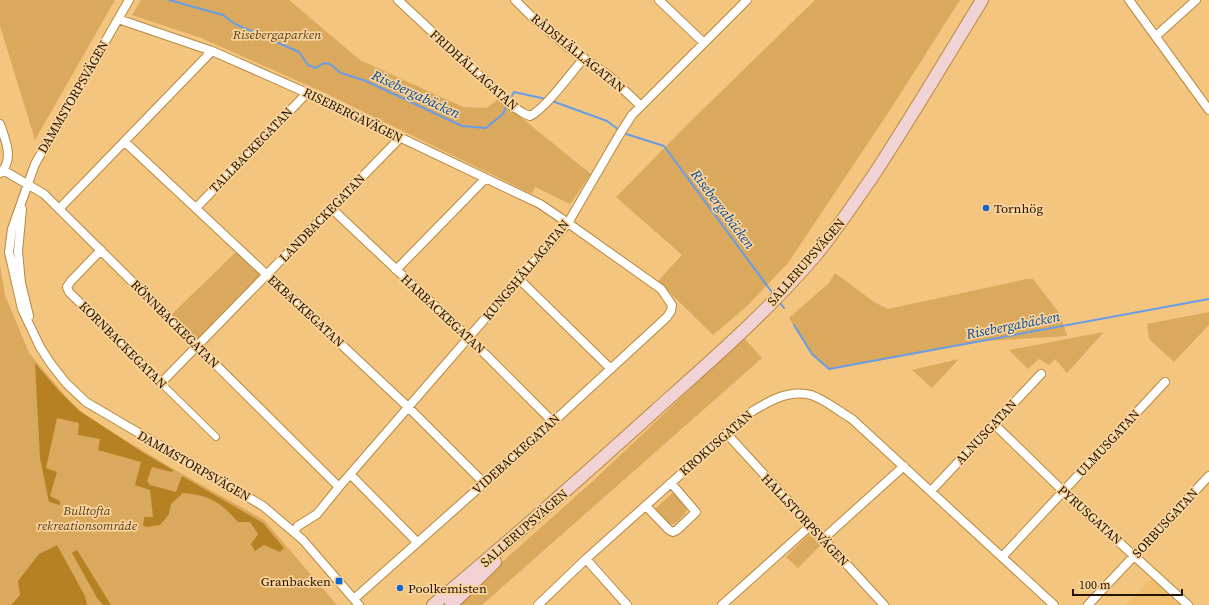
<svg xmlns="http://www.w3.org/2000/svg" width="1209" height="605" viewBox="0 0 1209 605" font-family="'Source Serif 4',serif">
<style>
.built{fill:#f0bc6d}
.green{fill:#daa95d}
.forest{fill:#b58122}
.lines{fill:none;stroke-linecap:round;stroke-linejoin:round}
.stream{stroke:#689de6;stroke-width:2}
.pedestrian-casing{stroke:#b58942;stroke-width:8}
.minor-casing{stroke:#b58942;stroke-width:10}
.secondary-casing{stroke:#b58942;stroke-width:14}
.pedestrian{stroke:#fff;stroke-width:6}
.minor{stroke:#fff;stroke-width:8}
.secondary{stroke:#f2d3d5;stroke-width:12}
.poi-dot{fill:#0d68d1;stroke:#fad49c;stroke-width:1.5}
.labels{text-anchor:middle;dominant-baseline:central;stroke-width:3.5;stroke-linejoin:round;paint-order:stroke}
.park-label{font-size:13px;font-style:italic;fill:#563f1b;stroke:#fad49c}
.street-label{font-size:13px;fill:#231501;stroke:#fad49c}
.poi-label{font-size:13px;fill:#231501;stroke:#fad49c;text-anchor:start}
.water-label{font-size:14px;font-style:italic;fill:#004ca1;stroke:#fad49c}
</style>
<rect width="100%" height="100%" fill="#f4c57e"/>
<path class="built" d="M 1152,578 L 1181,605 L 1126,605 Z"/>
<path class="green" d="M 0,0 L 115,0 L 35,140 L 0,26 Z
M 141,0 L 289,0 L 360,60 L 463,107 L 487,108 L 498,99 L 591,174 L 570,204 L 535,187 L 532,194 L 325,93 L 201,38 L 132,15 Z
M 815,0 L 960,0 L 890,110 L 788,263 L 746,307 L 713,335 L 658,281 L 682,255 L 616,197 L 691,121 Z
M 237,251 L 261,275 L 198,340 L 172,314 Z
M 0,266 L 5,295 L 29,353 L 79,412 L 170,467 L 264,520 L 337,605 L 0,605 Z
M 835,273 L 874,302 L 888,309 L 1027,279 L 1033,279 L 1060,314 L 1067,336 L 984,341 L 829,369 L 812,354 L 789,318 L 829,283 Z
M 1209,312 L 1209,325 L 1174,362 L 1149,339 L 1147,324 Z
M 1104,332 L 1067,373 L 1055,359 L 1049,365 L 1039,359 L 1028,369 L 1009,350 Z
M 744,338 L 762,358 L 482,605 L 457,605 L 491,572 L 593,481 Z
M 959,359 L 932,388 L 912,370 Z
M 674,492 C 685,503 694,506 680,519 C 676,523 674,525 668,524 L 655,509 Z
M 809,534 L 821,545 L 798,568 L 786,557 Z"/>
<path class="forest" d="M 35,363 L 60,392 L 80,411 L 142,452 L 173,470 L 172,472 L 152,467 L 147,481 L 150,485 L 176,492 L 182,476 L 263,523 L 284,548 L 280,552 L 264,545 L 255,551 L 251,544 L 258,534 L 250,522 L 238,522 C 220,502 210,495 183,493 L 171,504 L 169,514 L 160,525 L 147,527 L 143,525 L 144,517 L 153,517 L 150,490 L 135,485 L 141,462 L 98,450 L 100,439 L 78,435 L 79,423 L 57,418 L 46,468 L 57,472 L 50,496 L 60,501 L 60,505 L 49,502 L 40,458 Z
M 57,545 L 85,596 L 87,605 L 11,605 L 20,595 L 18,581 L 39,554 Z
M 77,550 L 111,605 L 103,605 L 97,598 L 72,553 Z"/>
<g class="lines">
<path class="stream" d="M 169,0 L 223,15 L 235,24 L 299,52 L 308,65 L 316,68 L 324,63 L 330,64 L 341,73 L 366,81 L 462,126 L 486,128 L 503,114 L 507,105
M 509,101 L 514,92 L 546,99
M 552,101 L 607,121 L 619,130
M 623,133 L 664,146 L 774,295
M 779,301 L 784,308
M 794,325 L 812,354 L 829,369 L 1209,299"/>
<g class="pedestrian-casing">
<path id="pedestrian" d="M 161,383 L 216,437"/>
</g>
<g class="minor-casing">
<path id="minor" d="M 129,0 L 35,164 L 12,229 L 9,252 L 22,309 L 40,347 L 51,364 L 66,383 L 86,402 L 263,506 L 303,540 L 359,605
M 398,0 L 512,106 L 523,113 L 530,116 C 546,108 571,73 584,58
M 515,0 L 534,19 L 569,48 L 608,75 L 641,106
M 659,0 L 704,43
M 1129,0 L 1209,110
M 118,19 L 212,51 L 307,93 L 540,204 L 568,223 L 661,289 L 672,305 L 671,311 L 667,317 L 553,422 L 354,599
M 1156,36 L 1196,0
M 0,124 C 5,139 15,160 0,173
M 125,142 L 408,407 L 484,483
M 3,170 L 44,194 L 339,487
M 196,208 L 307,93
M 331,208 L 469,338 L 553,422
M 22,209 L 18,251 L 21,283 L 29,316
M 59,209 L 212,51
M 101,250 L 71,281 L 67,287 L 69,292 L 161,383 L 400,138
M 396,270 L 485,179
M 519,279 L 611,369
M 994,424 L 1063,491 L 1188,605
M 727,434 L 884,605
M 350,474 L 417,542
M 931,491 L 1041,374
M 646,506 L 669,530 L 673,532 L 677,530 L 696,512 L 671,483
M 294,532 L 298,526 L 317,514 L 339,487 L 568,223 L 618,137 L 632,115 L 747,0
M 823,539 L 904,466
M 1002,557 L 1165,382
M 586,559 L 627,605
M 538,605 L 586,559 L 748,414 C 767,402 788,389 811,395 C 824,399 840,412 852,419 L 1054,605
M 722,605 L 810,526
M 1088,605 L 1209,476"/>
</g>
<g class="secondary-casing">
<path id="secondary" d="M 433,605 C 510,541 584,475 657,409 C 712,360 767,312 815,256 C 836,231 854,203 873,176 C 911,118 946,59 982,0
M 451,605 L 495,562"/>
</g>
<use href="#pedestrian" class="pedestrian"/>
<use href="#minor" class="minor"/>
<use href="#secondary" class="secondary"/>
</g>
<g class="poi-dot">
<circle cx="986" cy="208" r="4"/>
<rect x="335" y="577" width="8" height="8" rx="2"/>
<circle cx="400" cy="588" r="4"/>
</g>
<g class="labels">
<g class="park-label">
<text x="277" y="34">Risebergaparken</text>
<text x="87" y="510">Bulltofta<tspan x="87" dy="15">rekreationsområde</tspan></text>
</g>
<g class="street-label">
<text transform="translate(578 53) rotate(39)">RÅDSHÄLLAGATAN</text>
<text transform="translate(474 70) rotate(42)">FRIDHÄLLAGATAN</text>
<text transform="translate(73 97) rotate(-60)">DAMMSTORPSVÄGEN</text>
<text transform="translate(353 115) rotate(26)">RISEBERGAVÄGEN</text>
<text transform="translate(251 150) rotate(-46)">TALLBACKEGATAN</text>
<text transform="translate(322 218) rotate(-46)">LANDBACKEGATAN</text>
<text transform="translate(806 262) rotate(-49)">SALLERUPSVÄGEN</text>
<text transform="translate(526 270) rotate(-50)">KUNGSHÄLLAGATAN</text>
<text transform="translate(306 311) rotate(43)">EKBACKEGATAN</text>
<text transform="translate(443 314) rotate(43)">HARBACKEGATAN</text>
<text transform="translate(175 324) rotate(45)">RÖNNBACKEGATAN</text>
<text transform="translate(123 345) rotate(45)">KORNBACKEGATAN</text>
<text transform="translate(986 432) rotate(-47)">ALNUSGATAN</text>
<text transform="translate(716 443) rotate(-41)">KROKUSGATAN</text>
<text transform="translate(1108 443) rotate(-47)">ULMUSGATAN</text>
<text transform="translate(516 454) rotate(-42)">VIDEBACKEGATAN</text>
<text transform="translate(194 466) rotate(30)">DAMMSTORPSVÄGEN</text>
<text transform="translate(1090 515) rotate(42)">PYRUSGATAN</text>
<text transform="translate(805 520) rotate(47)">HALLSTORPSVÄGEN</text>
<text transform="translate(1165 523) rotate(-47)">SORBUSGATAN</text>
<text transform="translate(524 528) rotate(-41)">SALLERUPSVÄGEN</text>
</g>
<g class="poi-label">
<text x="994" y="208">Tornhög</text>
<text x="331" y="581" text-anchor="end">Granbacken</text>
<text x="408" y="588">Poolkemisten</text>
</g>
<g class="water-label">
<text transform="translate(416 94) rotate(25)">Risebergabäcken</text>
<text transform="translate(723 209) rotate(53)">Risebergabäcken</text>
<text transform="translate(1013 325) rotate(-11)">Risebergabäcken</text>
</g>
</g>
<path d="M1073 589v6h109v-6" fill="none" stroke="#231501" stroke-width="2"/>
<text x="1079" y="589" font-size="12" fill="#231501" stroke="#fad49c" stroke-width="3" paint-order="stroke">100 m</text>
</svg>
